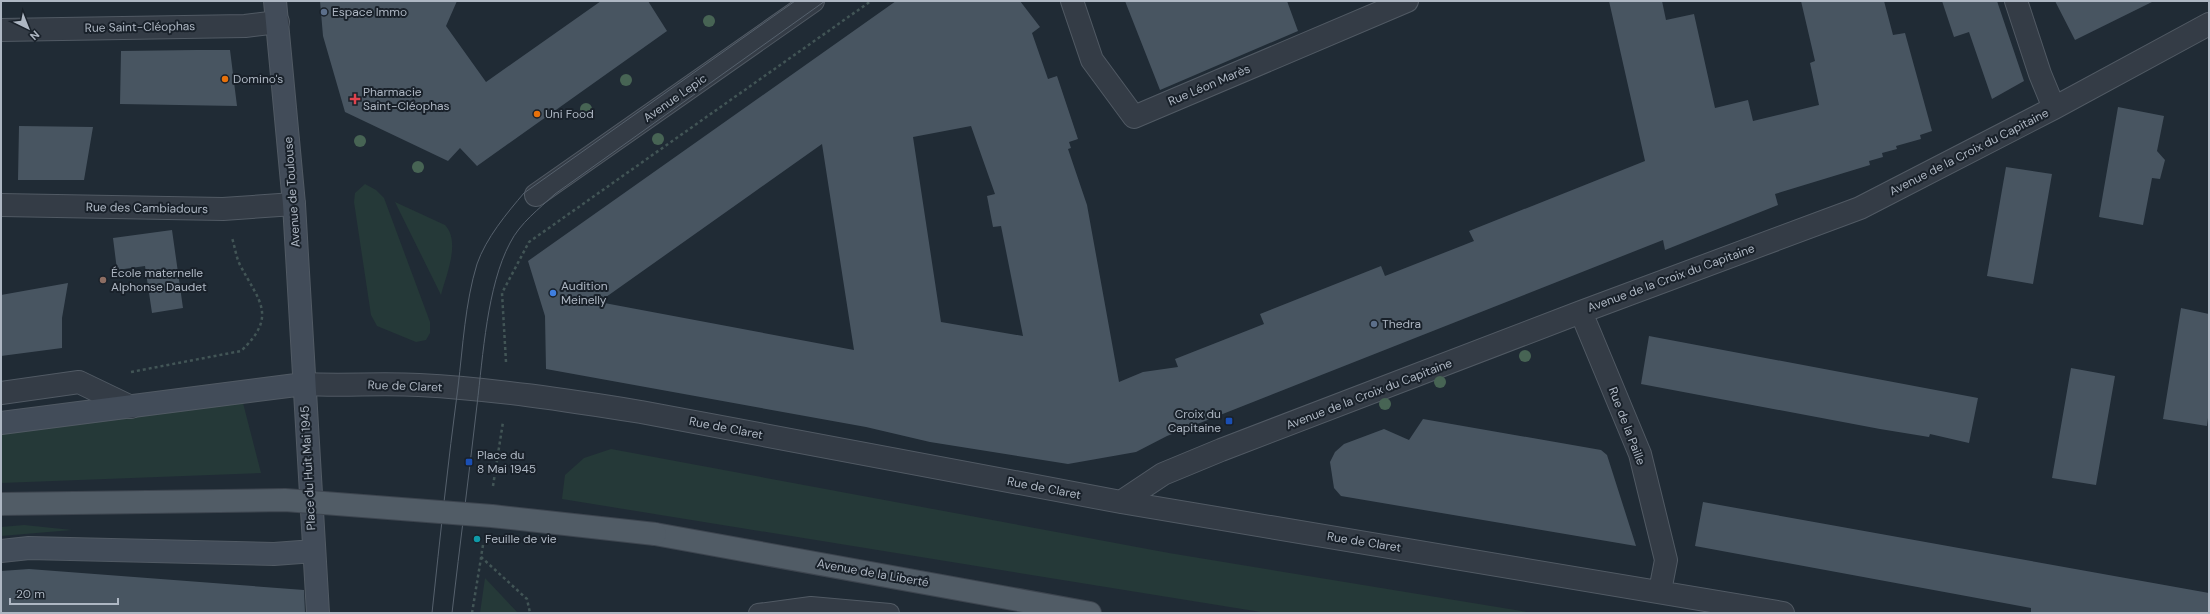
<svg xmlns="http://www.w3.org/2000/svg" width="2210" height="614" viewBox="0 0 2210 614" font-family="'DM Sans',sans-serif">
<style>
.green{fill:#253938}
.building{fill:#485561;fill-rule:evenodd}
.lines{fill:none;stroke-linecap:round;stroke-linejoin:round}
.lane-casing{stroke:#515a64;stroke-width:20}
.street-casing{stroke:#515a64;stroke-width:24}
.secondary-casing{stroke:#515a64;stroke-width:24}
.primary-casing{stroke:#3d454f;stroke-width:24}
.path{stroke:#425556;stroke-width:2.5;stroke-dasharray:3 3;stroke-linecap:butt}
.lane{stroke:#343c46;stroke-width:18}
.street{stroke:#343c46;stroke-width:22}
.secondary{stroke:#424c59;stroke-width:22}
.primary{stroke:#515c66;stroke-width:22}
.tram{stroke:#56616d;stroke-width:1}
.primary-bridge-casing{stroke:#3d454f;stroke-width:24;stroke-linecap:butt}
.primary-bridge{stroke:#515c66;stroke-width:22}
.tree{fill:#476454}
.service-dot{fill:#5c6f8a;stroke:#19212a;stroke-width:1.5}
.food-dot{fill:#e8710a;stroke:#19212a;stroke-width:1.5}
.health-dot{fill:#e0444e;stroke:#19212a;stroke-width:1.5}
.education-dot{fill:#8d6e63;stroke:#19212a;stroke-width:1.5}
.shop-dot{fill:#3f7fe0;stroke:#19212a;stroke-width:1.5}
.transit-dot{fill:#1a4fb4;stroke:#19212a;stroke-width:1.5}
.culture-dot{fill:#0f9aa8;stroke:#19212a;stroke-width:1.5}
.labels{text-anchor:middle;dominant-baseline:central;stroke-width:4;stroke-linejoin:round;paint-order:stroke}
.poi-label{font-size:12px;fill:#aeb7c3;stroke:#19212a;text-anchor:start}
.street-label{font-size:12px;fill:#aeb7c3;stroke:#19212a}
</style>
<rect width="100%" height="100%" fill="#202b35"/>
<path class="green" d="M 365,184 L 376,190 L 384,198 L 430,322 L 430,333 L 426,340 L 416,342 L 377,326 L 371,315 L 354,202 L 355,193 Z
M 395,202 L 445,225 C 461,242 446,275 441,295 Z
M 243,403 L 261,473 L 1,483 L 1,428 Z
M 611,449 L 1169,553 L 1533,613 L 1267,613 L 562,499 L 565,475 L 584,458 Z
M 24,525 L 72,530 L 1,536 L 1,527 Z
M 485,578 L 518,613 L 480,613 Z"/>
<path class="building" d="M 320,1 L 457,1 L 446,26 L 486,82 L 601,1 L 648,1 L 667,31 L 477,166 L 460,148 L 448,161 L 345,112 L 323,36 Z
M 896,1 L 1020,1 L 1040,27 L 1032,33 L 1048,79 L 1057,76 L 1078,139 L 1069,142 L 1071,148 L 1068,149 L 1087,205 L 1119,382 L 1143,372 L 1178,367 L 1175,359 L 1264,324 L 1260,314 L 1381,266 L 1385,276 L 1474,241 L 1469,231 L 1645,161 L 1609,1 L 1662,1 L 1666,20 L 1694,14 L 1715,108 L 1748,100 L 1753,121 L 1819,105 L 1810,63 L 1815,61 L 1801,1 L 1884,1 L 1893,35 L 1905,33 L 1932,131 L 1920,135 L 1921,139 L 1896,146 L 1897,149 L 1882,153 L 1883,157 L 1869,161 L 1870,165 L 1775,194 L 1778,205 L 1665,250 L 1663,240 L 1167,436 L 1136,452 L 1068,464 L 930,442 L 866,427 L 546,369 L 545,316 L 528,261 ZM 971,126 L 995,194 L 987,196 L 993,227 L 1001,226 L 1023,336 L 941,322 L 913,137 ZM 822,144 L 854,350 L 599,302 L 750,195 Z
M 1125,1 L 1287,1 L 1298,31 L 1160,90 Z
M 1942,1 L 1997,1 L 2024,81 L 1992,99 L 1969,32 L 1954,37 Z
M 2055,1 L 2154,1 L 2075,40 Z
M 196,50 L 230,50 L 237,106 L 120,104 L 121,51 Z
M 2118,107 L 2164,116 L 2157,151 L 2165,160 L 2160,179 L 2152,178 L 2143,225 L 2099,217 Z
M 19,126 L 93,127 L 84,180 L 18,180 Z
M 2006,167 L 2052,174 L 2033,284 L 1987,276 Z
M 172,230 L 183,308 L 152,313 L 145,266 L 117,270 L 113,238 Z
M 68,283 L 62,318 L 62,348 L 1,356 L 1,295 Z
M 2181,308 L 2209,314 L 2209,410 L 2207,426 L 2163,419 Z
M 1649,336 L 1978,398 L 1969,443 L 1930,434 L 1929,437 L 1880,429 L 1641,384 Z
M 2071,368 L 2115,376 L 2096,485 L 2052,478 Z
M 1423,419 L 1601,450 L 1607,455 L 1636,546 L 1341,496 L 1334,488 L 1330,462 L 1335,452 L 1344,444 L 1384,429 L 1409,440 Z
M 1703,502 L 2209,593 L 2209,613 L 2031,613 L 2031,608 L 1695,546 Z
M 29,569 L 304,590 L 305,613 L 1,613 L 1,571 Z"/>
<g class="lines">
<g class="lane-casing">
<path id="lane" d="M 758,613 L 811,606 L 890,613"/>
</g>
<g class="street-casing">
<path id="street" d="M 1072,1 L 1092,60 L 1134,117 L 1407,1
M 2016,1 L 2040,74 L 2054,108
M 1,30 L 245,26 L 278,22
M 536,195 L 813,1
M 1,205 L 223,209 L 294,204
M 1581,312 L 1640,454 L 1666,560 L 1660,591
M 304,384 C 342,386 381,383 419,385 C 494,389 567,400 641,412 L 1121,502 L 1783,613
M 1,393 L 79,382 L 131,407
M 1121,502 L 1163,474 L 1221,450 L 1581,312 L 1860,208 L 2054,108 L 2209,24"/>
</g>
<g class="secondary-casing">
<path id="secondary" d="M 275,1 L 294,204 L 318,613
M 1,423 L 304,384
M 1,551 L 29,548 L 274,554 L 314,551"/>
</g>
<g class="primary-casing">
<path id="primary" d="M 655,534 L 1090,613"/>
</g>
<path class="path" d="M 506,362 L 502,293 L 529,242 L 871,1
M 131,372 L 241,351 C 278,316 259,301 240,265 C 236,257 235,247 232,238
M 493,486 L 503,422
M 483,545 L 481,557 L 527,599 L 530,613
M 472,613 L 481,558"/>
<use href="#lane" class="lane"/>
<use href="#street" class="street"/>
<use href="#secondary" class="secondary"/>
<use href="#primary" class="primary"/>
<path class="tram" d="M 432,613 C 440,538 448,462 458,387 C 463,346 465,303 477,264 C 486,238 507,213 524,193 L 795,1
M 452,613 C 460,544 469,475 477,405 C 483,356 487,286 510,243 C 520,223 539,209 555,194 L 825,1"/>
<g class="primary-bridge-casing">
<path id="primary-bridge" d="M 1,504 L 285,500 L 492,516 L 655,534"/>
</g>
<use href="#primary-bridge" class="primary-bridge"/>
</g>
<g class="tree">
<circle cx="709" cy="21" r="6"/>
<circle cx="626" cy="80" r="6"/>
<circle cx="586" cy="109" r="6"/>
<circle cx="658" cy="139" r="6"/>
<circle cx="360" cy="141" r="6"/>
<circle cx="418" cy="167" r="6"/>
<circle cx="1525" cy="356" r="6"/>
<circle cx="1440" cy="382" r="6"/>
<circle cx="1385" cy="404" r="6"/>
</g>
<g class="service-dot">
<circle cx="324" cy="12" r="4"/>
<circle cx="1374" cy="324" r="4"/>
</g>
<g class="food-dot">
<circle cx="225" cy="79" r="4"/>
<circle cx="537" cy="114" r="4"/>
</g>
<path class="health-dot" d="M353 93h4v4h4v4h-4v4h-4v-4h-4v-4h4z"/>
<circle class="education-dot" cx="103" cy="280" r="4"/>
<circle class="shop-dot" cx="553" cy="293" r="4"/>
<g class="transit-dot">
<rect x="1225" y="417" width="8" height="8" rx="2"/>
<rect x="465" y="458" width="8" height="8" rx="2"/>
</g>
<circle class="culture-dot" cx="477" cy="539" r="4"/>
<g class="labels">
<g class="poi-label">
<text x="332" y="12">Espace Immo</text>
<text x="233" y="79">Domino's</text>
<text x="363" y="92">Pharmacie<tspan x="363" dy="14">Saint-Cléophas</tspan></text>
<text x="545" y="114">Uni Food</text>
<text x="111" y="273">École maternelle<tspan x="111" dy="14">Alphonse Daudet</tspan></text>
<text x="561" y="286">Audition<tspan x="561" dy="14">Meinelly</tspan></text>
<text x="1382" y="324">Thedra</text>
<text x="1221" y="414" text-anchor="end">Croix du<tspan x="1221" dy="14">Capitaine</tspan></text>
<text x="477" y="455">Place du<tspan x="477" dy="14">8 Mai 1945</tspan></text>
<text x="485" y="539">Feuille de vie</text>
</g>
<g class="street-label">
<text transform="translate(140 27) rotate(-1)">Rue Saint-Cléophas</text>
<text transform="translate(1209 85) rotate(-23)">Rue Léon Marès</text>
<text transform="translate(675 98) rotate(-35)">Avenue Lepic</text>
<text transform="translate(1969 152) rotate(-27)">Avenue de la Croix du Capitaine</text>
<text transform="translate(292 192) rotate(-94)">Avenue de Toulouse</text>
<text transform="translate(147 208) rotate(1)">Rue des Cambiadours</text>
<text transform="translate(1671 278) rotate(-20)">Avenue de la Croix du Capitaine</text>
<text transform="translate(405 386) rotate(2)">Rue de Claret</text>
<text transform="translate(1369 394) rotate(-21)">Avenue de la Croix du Capitaine</text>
<text transform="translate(1627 426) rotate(69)">Rue de la Paille</text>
<text transform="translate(726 428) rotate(11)">Rue de Claret</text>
<text transform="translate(308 468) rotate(-93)">Place du Huit Mai 1945</text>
<text transform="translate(1044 488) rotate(11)">Rue de Claret</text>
<text transform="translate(1364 542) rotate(9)">Rue de Claret</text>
<text transform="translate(873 573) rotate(10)">Avenue de la Liberté</text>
</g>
</g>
<rect width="2210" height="614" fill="none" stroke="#aeb7c3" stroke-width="4"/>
<g transform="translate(28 28) rotate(137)" stroke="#19212a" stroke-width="3" paint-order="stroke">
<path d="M0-3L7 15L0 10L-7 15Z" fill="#aeb7c3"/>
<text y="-6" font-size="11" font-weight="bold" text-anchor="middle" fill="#aeb7c3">N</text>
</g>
<path d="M10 598v6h108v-6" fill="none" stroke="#aeb7c3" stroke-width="2"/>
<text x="16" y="598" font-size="12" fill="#aeb7c3" stroke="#19212a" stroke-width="3" paint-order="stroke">20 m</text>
</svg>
